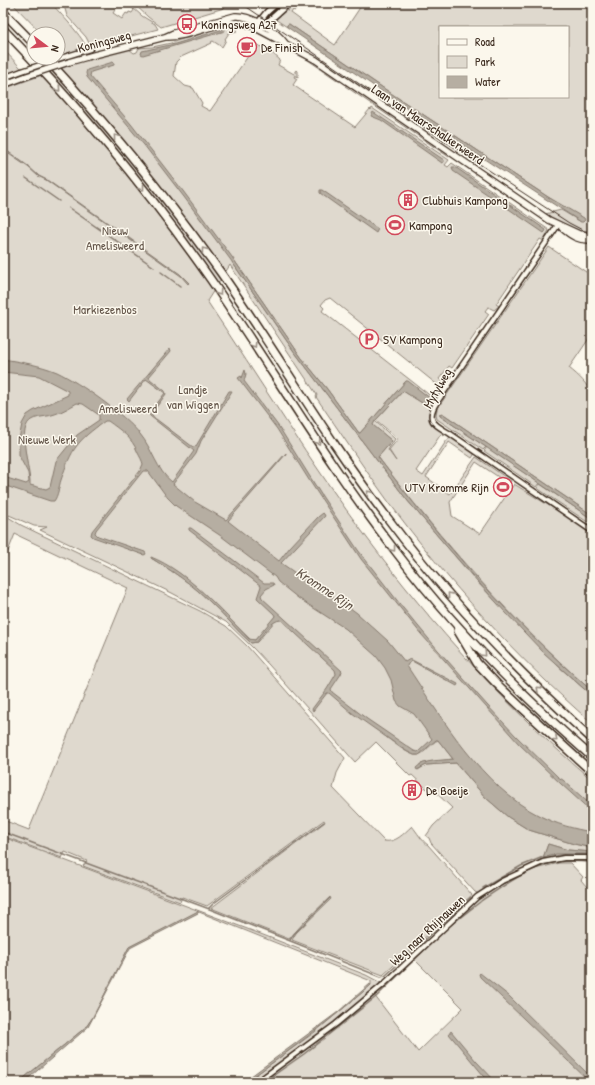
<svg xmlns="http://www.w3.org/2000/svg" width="595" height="1085" viewBox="0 0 595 1085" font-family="'Patrick Hand',sans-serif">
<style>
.green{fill:#dfd9ce;stroke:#8d8276;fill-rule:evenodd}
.water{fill:#b6aea2;stroke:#85796d;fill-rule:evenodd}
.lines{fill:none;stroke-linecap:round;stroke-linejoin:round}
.stream{stroke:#85796d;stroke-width:1.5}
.minor-casing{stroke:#3b2a1e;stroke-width:7}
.tertiary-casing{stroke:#3b2a1e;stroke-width:8}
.secondary-casing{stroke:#3b2a1e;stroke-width:8}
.motorway-casing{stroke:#3b2a1e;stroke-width:10}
.minor{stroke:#fbf7ec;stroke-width:4}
.tertiary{stroke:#fbf7ec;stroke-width:5}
.secondary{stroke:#fbf7ec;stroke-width:5.5}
.motorway{stroke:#fbf7ec;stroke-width:7}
.tram{stroke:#3b2a1e;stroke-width:1}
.minor-bridge-casing{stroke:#3b2a1e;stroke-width:7;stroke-linecap:butt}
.secondary-bridge-casing{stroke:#3b2a1e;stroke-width:8;stroke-linecap:butt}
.minor-bridge{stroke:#fbf7ec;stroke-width:4}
.secondary-bridge{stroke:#fbf7ec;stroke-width:5.5}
.oneway{stroke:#9b9085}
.labels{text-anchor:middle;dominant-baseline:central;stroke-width:3;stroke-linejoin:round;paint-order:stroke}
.poi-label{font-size:13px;fill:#3b2a1e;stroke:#fbf7ec;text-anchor:start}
.street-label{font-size:13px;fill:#3b2a1e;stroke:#fbf7ec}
.park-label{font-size:13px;fill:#64564a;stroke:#fbf7ec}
.water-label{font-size:14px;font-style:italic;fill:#605246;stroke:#fbf7ec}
</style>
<rect width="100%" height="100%" fill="#fbf7ec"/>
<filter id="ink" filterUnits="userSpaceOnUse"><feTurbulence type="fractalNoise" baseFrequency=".025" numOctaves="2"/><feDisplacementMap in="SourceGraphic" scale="8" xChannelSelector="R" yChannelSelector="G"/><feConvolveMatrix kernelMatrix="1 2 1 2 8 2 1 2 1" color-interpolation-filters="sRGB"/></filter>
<g filter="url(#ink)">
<path class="green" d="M 12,3 L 51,3 C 58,11 86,40 86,48 L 62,55 L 58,51 L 58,34 L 42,34 Z
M 65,3 L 116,3 L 114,5 L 117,7 L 113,13 L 122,19 L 126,13 L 128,14 L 129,12 L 132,13 L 134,10 L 132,8 L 132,7 L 142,16 L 155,24 L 158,29 L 93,46 L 90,45 L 86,37 L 67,16 L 65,9 Z
M 133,3 L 223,3 L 224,8 L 161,27 L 148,17 Z
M 293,3 L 320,3 L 317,8 L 310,3 L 308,6 L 305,4 L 301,10 L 297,8 L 295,11 L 293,10 L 291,13 L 335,45 L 363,3 L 368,7 L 371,3 L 592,3 L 592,217 L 587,218 L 592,221 L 592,233 C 575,232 561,221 545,214 L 561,210 L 581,222 C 570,210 562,206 548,197 L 395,96 L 289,24 L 287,25 L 287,27 L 275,19 L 284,9 L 289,11 L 285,8 ZM 440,27 L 568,27 L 568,97 L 440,97 Z
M 231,25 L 239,25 L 239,27 L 237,28 L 237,31 L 229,33 L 225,39 L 226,40 L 222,47 L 213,41 L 211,42 L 212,43 L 181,57 L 176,62 L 174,76 L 185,86 L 193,88 L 202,103 L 201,106 L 210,111 L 253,49 L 249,46 L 255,44 L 270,51 L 280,60 L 278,65 L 294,74 L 297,70 L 298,71 L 298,77 L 295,75 L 294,77 L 297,79 L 293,85 L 355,127 L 370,109 L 371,110 L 372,108 L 449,160 L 445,165 L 448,167 L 452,163 L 549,230 L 544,241 L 540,239 L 496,304 L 499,306 L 494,310 L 488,307 L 485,311 L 489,314 L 452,368 L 449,366 L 439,379 L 443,382 L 440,387 L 330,298 L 325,300 L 321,305 L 324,308 L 322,311 L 432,397 L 435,393 C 440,402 422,411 432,423 C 436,428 442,429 445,434 L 444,436 L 441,434 L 416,471 L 423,476 L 447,440 L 451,437 L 474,452 L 474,455 L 472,458 L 449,442 L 426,477 L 450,494 L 476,457 L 511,481 L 509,484 L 476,462 L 450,502 L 452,516 L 480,534 L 514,484 L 592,532 L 592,691 C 512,621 442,541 378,457 L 392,441 L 372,425 L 375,421 L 395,439 L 388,450 L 396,461 L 389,450 L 397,440 L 397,438 L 376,420 L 403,391 L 427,406 L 431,399 L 408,382 L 406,381 L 360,433 L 359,433 L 327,389 L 301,357 L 234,260 L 232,262 L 293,350 L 407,500 L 477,582 L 558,666 L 592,696 L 592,723 C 516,657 448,582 388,501 C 363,467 340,432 316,397 L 317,395 L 230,265 L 207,301 C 260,380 310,462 367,538 C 433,626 508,709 592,780 L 592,838 L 578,835 L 498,796 L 444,733 L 417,754 L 376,729 C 383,734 410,758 418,755 C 426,753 431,743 438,740 L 453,759 L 429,762 L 420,764 L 418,770 L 426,765 L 456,763 L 485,797 L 508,817 L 529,830 L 574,844 L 592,848 L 592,852 L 568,850 L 548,844 L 543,858 C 559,853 575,854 592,854 L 592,856 C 575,856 556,857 540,862 C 518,868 498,883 479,894 L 475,892 L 431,843 L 429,838 L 426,836 L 433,826 L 452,808 L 430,787 L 427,789 L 412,775 L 410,776 L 376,742 L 355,762 L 269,665 L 253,648 L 226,622 L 172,593 L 40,530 L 47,527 L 34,526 L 9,515 L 8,517 L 21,525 L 200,611 L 226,626 L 247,646 L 345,758 L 337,773 L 333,788 L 384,841 C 396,843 403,834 412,826 C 417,832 422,841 428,845 L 472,895 L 383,975 L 292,940 L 296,933 L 331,899 L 330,897 L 305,921 L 289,939 L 211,908 L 325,822 L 324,820 L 207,906 L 182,897 L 180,902 L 83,866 L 87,861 L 65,852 L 62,858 L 3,836 L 3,820 L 29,830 L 128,588 L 15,534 L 3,564 L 3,89 L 81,61 L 129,49 L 134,53 L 137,52 L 139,48 L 152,47 L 171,43 L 196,34 ZM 151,558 L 179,573 L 198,588 L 251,640 L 255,640 L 274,618 L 276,620 L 257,642 L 251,643 C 236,630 224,614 209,601 C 192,584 172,571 151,558 Z
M 246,26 L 307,58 L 339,79 L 340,82 L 308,60 L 246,27 Z
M 3,49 L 21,68 L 19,69 L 20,70 L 3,76 Z
M 348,85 L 449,154 L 449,157 L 345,86 Z
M 549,247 L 592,276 L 592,334 L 569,368 C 579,376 588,384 592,396 L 592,515 L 442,413 L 440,414 L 440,416 L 486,447 L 483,450 L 437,419 L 436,415 L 437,409 Z
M 487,447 L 539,483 L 536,487 L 484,451 Z
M 540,484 L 592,519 L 592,525 L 537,488 Z
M 3,837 L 258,933 L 366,975 L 381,983 L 354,1008 L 255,1082 L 246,1082 L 315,1032 L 371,985 L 371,981 L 199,912 L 129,947 L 93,1017 L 86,1027 L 19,1082 L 3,1082 Z
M 559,863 L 570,863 L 583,877 L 581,880 L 587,887 L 590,884 L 592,886 L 590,891 L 592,893 L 592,1082 L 258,1082 L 316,1042 L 374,995 L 418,1052 L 463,1008 L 413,958 L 467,908 L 484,894 L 523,872 Z"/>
<path class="water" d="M 289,24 L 395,96 L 548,197 L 584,218 L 585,220 L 583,222 L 581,222 L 415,114 L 287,27 L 287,25 Z
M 224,29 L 225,31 L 143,55 L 141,54 L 142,51 L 175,44 Z
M 113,62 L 114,63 L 114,65 L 91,72 L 90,76 L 131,124 L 183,191 L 232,257 L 301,357 L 327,389 L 359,433 L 360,433 L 406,381 L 408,381 L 431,399 L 427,406 L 403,391 L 375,421 L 373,425 L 392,441 L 378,457 C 441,541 512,622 592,691 L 592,696 L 544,653 L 505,612 L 447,547 L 407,500 L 293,350 L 230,259 L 184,197 L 144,145 L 87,77 L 86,73 L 87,70 Z
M 373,112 L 444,160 L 444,162 L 442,163 L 381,120 L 371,116 Z
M 3,148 L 28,166 L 39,176 L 47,180 L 180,274 L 189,283 L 188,284 L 181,276 L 46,180 L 38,176 L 28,167 L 3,150 Z
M 452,167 L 455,167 L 546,230 L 545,232 L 544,233 L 453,171 Z
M 320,190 L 322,190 L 378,229 L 376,233 L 324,196 L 320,193 Z
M 170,348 L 171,351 L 149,377 L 150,379 L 165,391 L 166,394 L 152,413 L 152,416 L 193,447 L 196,446 L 229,391 L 232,391 L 201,441 L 196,454 L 173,484 L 195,502 L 226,520 L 286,453 L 286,454 L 228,521 L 279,561 L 290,547 L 318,517 L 323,513 L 324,514 L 325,516 L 281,563 L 311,584 L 342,602 L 357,613 L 388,641 L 405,662 L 410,659 L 458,684 L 457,686 L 412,661 L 408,664 L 407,666 C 441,717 482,787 540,816 C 556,824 574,829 592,832 L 592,848 L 574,844 L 529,830 L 508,817 L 485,797 L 456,763 L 426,765 L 417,770 L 416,768 C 424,759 442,761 453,759 L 438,740 L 436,740 L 419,755 L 414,755 L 406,751 L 352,713 L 329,693 L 327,693 L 313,711 L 312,709 L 327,689 L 336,674 L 335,670 L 281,620 C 271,620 262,635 257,642 L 251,643 C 236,630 224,614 209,601 C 192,584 172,571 151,558 L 151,557 C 187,571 222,611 249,639 L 255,640 L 275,616 L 274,614 L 257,598 L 261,586 L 189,530 L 189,528 L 191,528 L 264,583 L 273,583 L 274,585 L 266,589 L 261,595 L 262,598 L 342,671 L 341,674 L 331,689 L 332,692 L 367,719 L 414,751 L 418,752 L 432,739 L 414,714 L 400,706 L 396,701 L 391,680 L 385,668 L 376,656 L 358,640 L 346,629 L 298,598 L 278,582 L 275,577 L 267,571 L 221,536 L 176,506 L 167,497 L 148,471 L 143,471 L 96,530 L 95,533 L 98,536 L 145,552 L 146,554 L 144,555 L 93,537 L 91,535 L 92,531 L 140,471 L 143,464 C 142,460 140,457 138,453 C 132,437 120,430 108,421 L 105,421 C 77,441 72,448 61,480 C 59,486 58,496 54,501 L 50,501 L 3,485 L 7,478 L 26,484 L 29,482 L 28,473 L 19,456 L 19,439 L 22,424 L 27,415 L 33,411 L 68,395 L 68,391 L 39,376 L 3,372 L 3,359 C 21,362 40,365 57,372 C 80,383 124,414 140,434 C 152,448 157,471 172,482 L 194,451 L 150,416 L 149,414 L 165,393 L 146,379 L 129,401 L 127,399 ZM 77,403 L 83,404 L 99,415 L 99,420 L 77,435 L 56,461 L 50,487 L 46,489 L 30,485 C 31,470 15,426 33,419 C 40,416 48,417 55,414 C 62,412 70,407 77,403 Z
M 245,370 L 246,374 L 244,381 L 279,427 L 322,496 L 358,550 L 403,608 L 438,650 L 487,705 L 516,736 L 558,777 L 563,780 L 592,806 L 592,812 L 561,784 L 519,744 L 421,634 L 361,559 L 309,480 L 277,429 L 238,378 L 241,376 L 242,378 Z
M 442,413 L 592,515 L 592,519 L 440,416 L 440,414 Z
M 548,844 L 568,850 L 592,852 L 592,854 L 556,854 L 543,858 Z
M 198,911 L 198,913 L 130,948 L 88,1027 L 24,1082 L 19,1082 L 86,1027 L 93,1017 L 129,947 Z
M 480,973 L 509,996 L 592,1078 L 592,1082 L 590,1082 L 480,977 L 479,974 Z
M 370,984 L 371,985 C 331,1020 289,1051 246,1082 L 243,1082 L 338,1012 Z
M 451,1031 L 476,1061 L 496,1082 L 489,1082 L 449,1034 Z"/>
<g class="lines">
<path class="stream" d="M 26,178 L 59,201
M 69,208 L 154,267
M 161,272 L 180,286
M 3,832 L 212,910 L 381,977 L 385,976 L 471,897
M 483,888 L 521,866 L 543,857
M 481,901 C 503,886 531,866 558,862 C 569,860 581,862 592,862
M 209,908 L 214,903 L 324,822
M 290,940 L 294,934 L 330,898
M 264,1082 L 304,1054 L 376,997 L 448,927 L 480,902"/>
<g class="minor-casing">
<path id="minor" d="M 64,57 L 90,49
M 3,78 L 22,71
M 558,225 L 435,405 C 426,422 436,425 449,433 L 592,531
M 257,1082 L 336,1024 L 384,984 L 477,897 L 502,881 L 543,862 L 564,858 L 592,858"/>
</g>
<g class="tertiary-casing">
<path id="tertiary" d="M 258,24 L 258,23 L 267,12 L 277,3
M 262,27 L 289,3"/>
</g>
<g class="secondary-casing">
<path id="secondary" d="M 165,37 C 194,38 222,16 250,25 L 316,60 L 549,220 L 579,234 L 592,235
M 69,62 L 94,55 L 165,37 L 174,33 L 235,16 C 250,15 276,30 285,43
M 3,85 L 27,76
M 562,228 C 571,236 579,241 592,240"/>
</g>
<g class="motorway-casing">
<path id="motorway" d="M 3,12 L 34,44
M 3,29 C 79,107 149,191 211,280 C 273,370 329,466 397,553 C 454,628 521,695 592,757
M 46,58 C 109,126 167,198 221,273 C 278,354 328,441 389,520 C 449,600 518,672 592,739
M 458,631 L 477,663 L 497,684 L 521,707 L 592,772"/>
</g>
<use href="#minor" class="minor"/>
<use href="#tertiary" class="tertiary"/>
<use href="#secondary" class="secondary"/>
<use href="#motorway" class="motorway"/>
<path class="tram" d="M 241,3 L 396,109 L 569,223 L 592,235"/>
<g class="minor-bridge-casing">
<path id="minor-bridge" d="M 22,71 L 64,57"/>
</g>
<g class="secondary-bridge-casing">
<path id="secondary-bridge" d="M 27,76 L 69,62"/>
</g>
<use href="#minor-bridge" class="minor-bridge"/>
<use href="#secondary-bridge" class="secondary-bridge"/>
</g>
<defs><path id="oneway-chevron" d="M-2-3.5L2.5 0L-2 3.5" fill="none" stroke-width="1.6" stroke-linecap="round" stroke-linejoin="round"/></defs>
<g class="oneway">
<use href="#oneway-chevron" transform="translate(58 89) rotate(48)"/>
<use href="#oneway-chevron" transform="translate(116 137) rotate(-130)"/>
<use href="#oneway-chevron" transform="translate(142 188) rotate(52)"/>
<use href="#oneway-chevron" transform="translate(204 250) rotate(-126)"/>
<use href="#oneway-chevron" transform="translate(219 293) rotate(56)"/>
<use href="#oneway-chevron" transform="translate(254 345) rotate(57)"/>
<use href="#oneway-chevron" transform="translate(318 442) rotate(57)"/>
<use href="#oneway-chevron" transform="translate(369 493) rotate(-126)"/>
<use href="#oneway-chevron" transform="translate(393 549) rotate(53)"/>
<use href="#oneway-chevron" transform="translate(450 595) rotate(-130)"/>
<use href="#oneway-chevron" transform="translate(484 654) rotate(47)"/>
<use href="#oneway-chevron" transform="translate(539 689) rotate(-136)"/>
<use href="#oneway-chevron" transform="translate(555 739) rotate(43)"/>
</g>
</g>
<defs>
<g id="bus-ring" transform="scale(1)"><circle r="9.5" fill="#fbf7ec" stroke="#d1495b" stroke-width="1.5"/><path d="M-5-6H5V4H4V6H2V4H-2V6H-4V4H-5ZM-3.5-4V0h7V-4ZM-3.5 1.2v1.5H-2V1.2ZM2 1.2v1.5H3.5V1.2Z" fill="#d1495b"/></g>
<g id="cafe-ring" transform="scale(1)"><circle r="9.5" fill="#fbf7ec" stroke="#d1495b" stroke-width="1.5"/><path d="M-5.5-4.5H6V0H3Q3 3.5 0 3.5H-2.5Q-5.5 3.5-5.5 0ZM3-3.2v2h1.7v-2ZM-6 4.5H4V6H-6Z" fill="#d1495b"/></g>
<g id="building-ring" transform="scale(1)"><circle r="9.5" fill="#fbf7ec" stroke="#d1495b" stroke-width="1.5"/><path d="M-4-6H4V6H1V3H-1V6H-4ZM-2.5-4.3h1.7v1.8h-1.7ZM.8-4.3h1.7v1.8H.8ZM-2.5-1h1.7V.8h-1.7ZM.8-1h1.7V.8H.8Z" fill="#d1495b"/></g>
<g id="stadium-ring" transform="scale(1)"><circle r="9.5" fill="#fbf7ec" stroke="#d1495b" stroke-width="1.5"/><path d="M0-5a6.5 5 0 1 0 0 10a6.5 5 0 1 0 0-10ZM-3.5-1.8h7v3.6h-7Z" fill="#d1495b"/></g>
<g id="parking-ring" transform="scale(1)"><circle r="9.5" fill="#fbf7ec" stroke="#d1495b" stroke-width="1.5"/><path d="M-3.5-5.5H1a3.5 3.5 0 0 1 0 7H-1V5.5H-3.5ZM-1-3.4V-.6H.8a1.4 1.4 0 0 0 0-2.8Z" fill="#d1495b"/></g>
</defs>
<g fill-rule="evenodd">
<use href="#bus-ring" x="187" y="24"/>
<use href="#cafe-ring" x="247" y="47"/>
<use href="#building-ring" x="408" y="200"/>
<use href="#stadium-ring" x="395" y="225"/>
<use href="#parking-ring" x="369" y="339"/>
<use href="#stadium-ring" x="503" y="487"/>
<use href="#building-ring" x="412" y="790"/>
</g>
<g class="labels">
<g class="poi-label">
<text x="201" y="24">Koningsweg A27</text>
<text x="261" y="47">De Finish</text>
<text x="422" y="200">Clubhuis Kampong</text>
<text x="409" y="225">Kampong</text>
<text x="383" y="339">SV Kampong</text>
<text x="489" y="487" text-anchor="end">UTV Kromme Rijn</text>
<text x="426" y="790">De Boeije</text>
</g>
<g class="street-label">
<text transform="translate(104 41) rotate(-15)">Koningsweg</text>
<text transform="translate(428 124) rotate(34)">Laan van Maarschalkerweerd</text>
<text transform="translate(437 388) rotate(-60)">Mytylweg</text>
<text transform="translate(427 930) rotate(-43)">Weg naar Rhijnauwen</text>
</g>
<g class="park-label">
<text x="115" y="230">Nieuw<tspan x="115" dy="15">Amelisweerd</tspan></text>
<text x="105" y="309">Markiezenbos</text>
<text x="193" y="389">Landje<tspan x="193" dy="15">van Wiggen</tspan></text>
<text x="128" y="408">Amelisweerd</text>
<text x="47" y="439">Nieuwe Werk</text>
</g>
<g class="water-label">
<text transform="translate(325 588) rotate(33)">Kromme Rijn</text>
</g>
</g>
<rect width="595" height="1085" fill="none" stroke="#fbf7ec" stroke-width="16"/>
<rect x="8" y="8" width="579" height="1069" fill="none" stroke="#3b2a1e" stroke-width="1.5" filter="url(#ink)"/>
<rect x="439" y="26" width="130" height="72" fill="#fbf7ec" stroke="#aea59a"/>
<rect x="447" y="39" width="20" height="6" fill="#fbf7ec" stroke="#aea59a"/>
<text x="475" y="46" font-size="12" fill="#3b2a1e">Road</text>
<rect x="447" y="56" width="20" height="12" fill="#dfd9ce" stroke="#aea59a"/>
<text x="475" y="66" font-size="12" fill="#3b2a1e">Park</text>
<rect x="447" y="76" width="20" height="12" fill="#b6aea2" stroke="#aea59a"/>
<text x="475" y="86" font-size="12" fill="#3b2a1e">Water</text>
<g transform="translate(46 46) rotate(106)"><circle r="19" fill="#fbf7ec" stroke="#aea59a"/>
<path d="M0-3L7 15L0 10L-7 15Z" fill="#d1495b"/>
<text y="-6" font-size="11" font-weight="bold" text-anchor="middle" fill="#3b2a1e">N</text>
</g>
</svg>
